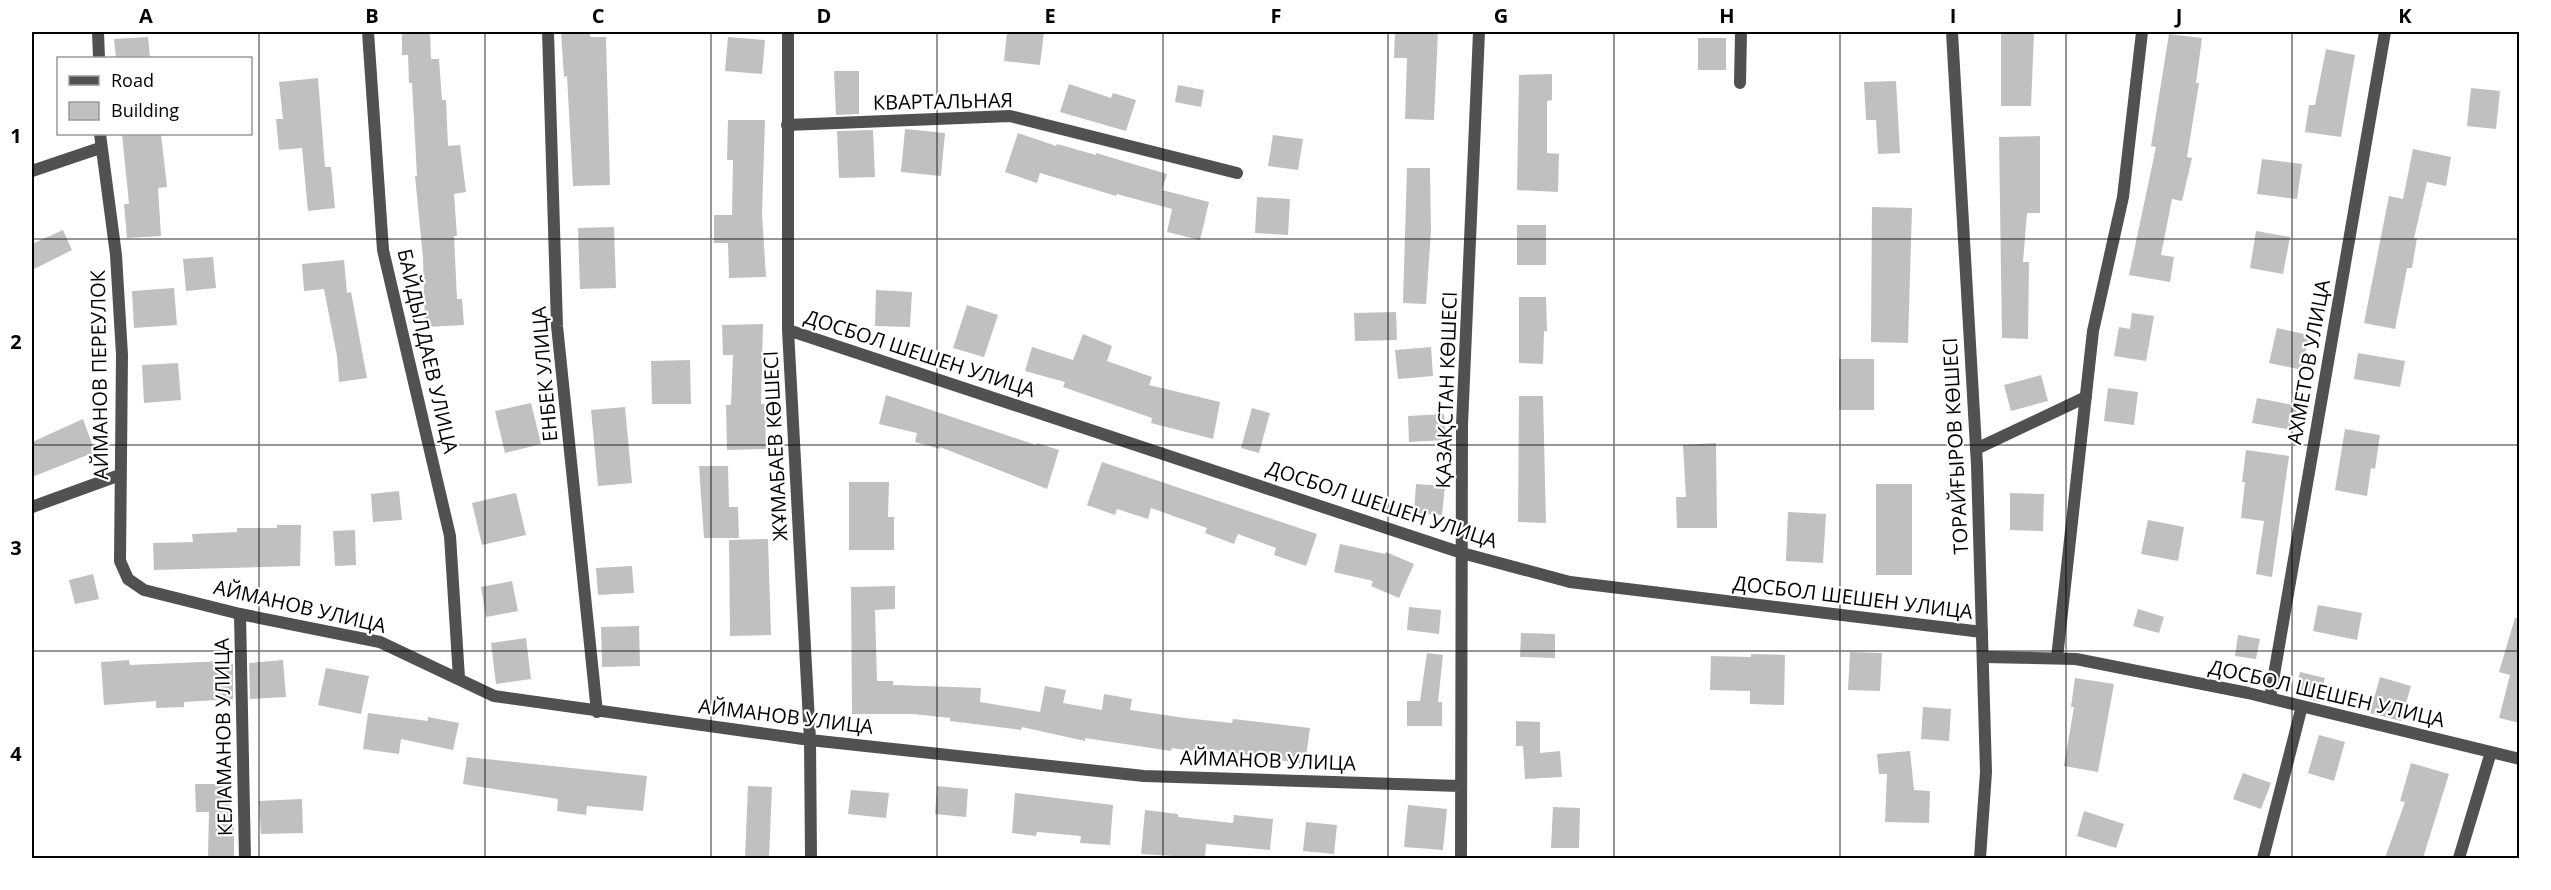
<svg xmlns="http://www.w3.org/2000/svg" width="2551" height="890" viewBox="0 0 2551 890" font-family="'Open Sans',sans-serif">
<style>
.building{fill:#c0c0c0}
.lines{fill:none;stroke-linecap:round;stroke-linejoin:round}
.minor{stroke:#515151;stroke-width:12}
.tertiary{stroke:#515151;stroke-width:12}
.grid{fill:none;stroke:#000;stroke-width:1.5;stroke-opacity:0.55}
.labels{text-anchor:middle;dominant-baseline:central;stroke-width:4.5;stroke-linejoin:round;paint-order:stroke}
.street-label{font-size:20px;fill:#000;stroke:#fff}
.neatline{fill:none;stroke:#000;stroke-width:2}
.grid-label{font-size:20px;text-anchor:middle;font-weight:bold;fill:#000}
</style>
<rect width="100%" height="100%" fill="#fff"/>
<path class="building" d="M 402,32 L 430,32 L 431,59 L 439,59 L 442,100 L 446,100 L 448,146 L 460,145 L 466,192 L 454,194 L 457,236 L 454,236 L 457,299 L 462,299 L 464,325 L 425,327 L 423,258 L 415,176 L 417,176 L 412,83 L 409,83 L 408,55 L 402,55 Z
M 561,32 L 590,32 L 590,37 L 606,37 L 610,185 L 573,186 L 567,76 L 564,77 Z
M 1007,32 L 1044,32 L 1040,65 L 1004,61 Z
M 1395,32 L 1438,32 L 1434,120 L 1405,119 L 1407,58 L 1394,58 Z
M 2001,32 L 2034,32 L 2031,106 L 2001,106 Z
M 2169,34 L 2202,38 L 2196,83 L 2199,83 L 2187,157 L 2192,158 L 2182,201 L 2172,199 L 2161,255 L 2174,257 L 2170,282 L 2129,275 L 2156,147 L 2151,146 Z
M 148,37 L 150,58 L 116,58 L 114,39 Z
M 728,37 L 765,40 L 762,74 L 725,71 Z
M 1698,38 L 1726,38 L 1726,70 L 1698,70 Z
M 2326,49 L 2355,55 L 2341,137 L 2305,132 L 2309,105 L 2315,105 Z
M 834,71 L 859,71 L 859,114 L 836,115 Z
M 1552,74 L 1552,100 L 1547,101 L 1547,153 L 1559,154 L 1558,192 L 1517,190 L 1519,75 Z
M 318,78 L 325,167 L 331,167 L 335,208 L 308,211 L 302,148 L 279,150 L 276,119 L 283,119 L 279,82 Z
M 1896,81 L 1900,153 L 1878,154 L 1876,120 L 1866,120 L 1864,82 Z
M 1069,84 L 1111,98 L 1113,93 L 1136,100 L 1126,131 L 1060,112 Z
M 1178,85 L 1204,90 L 1201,107 L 1175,102 Z
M 2471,88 L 2500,91 L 2496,129 L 2467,126 Z
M 728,120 L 765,120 L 762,214 L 766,277 L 729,278 L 728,243 L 714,243 L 714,215 L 732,215 L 733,160 L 727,160 Z
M 905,129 L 945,133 L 941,176 L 901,172 Z
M 873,130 L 875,177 L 839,178 L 837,131 Z
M 1018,133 L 1056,146 L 1057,144 L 1096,155 L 1096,153 L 1167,174 L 1162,190 L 1209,202 L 1200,240 L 1167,232 L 1172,209 L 1117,194 L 1116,196 L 1040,173 L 1037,183 L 1005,172 Z
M 122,134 L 161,134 L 167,187 L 158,188 L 161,236 L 127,238 L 124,204 L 129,204 Z
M 1273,135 L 1303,139 L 1298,170 L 1268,166 Z
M 2040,136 L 2040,213 L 2027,213 L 2023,262 L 2029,262 L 2028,339 L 2002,338 L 1999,137 Z
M 2413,149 L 2451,157 L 2446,186 L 2427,182 L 2414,238 L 2417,238 L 2412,268 L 2407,268 L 2395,329 L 2364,323 L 2389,196 L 2403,199 Z
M 2262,159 L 2302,164 L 2297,199 L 2257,194 Z
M 1407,168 L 1430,168 L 1431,231 L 1426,304 L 1403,303 Z
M 1257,197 L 1290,199 L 1288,235 L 1255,233 Z
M 1872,207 L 1912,208 L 1908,343 L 1871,342 Z
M 1517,225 L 1546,225 L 1546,265 L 1517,265 Z
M 614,227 L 616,288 L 580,289 L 578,228 Z
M 63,230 L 72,250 L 32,270 L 32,244 Z
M 2256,231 L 2290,237 L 2283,274 L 2250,268 Z
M 213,257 L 216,288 L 186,291 L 183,259 Z
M 344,260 L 347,293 L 351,292 L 367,378 L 339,382 L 337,356 L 324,289 L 304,291 L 302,264 Z
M 174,288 L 177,325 L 134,328 L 132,291 Z
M 876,290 L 912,292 L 910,327 L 875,326 Z
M 1519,297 L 1546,297 L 1547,331 L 1544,331 L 1543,364 L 1519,363 Z
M 967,305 L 998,315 L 984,357 L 953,348 Z
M 1396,312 L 1397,340 L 1355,341 L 1354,313 Z
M 2132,313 L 2154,316 L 2146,361 L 2114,356 L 2119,327 L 2130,329 Z
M 763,324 L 761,404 L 765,404 L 766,449 L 727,450 L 726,405 L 731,405 L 733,355 L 723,355 L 722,325 Z
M 2277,328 L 2309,335 L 2302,370 L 2269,363 Z
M 1083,334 L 1112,346 L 1107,361 L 1152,377 L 1149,385 L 1220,402 L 1213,439 L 1151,423 L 1152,418 L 1063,387 L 1065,382 L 1025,371 L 1032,347 L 1073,360 Z
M 1431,347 L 1433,376 L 1398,379 L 1395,350 Z
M 2358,353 L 2405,361 L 2400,387 L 2354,379 Z
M 1839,359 L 1874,359 L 1874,410 L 1839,410 Z
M 690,360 L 691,404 L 652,404 L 651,361 Z
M 178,363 L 181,400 L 144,403 L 142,365 Z
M 2041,375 L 2048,401 L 2011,411 L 2004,385 Z
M 2108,388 L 2138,392 L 2134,425 L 2104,421 Z
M 886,395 L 1036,445 L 1037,443 L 1059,450 L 1047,489 L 940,447 L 940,449 L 915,442 L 917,433 L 879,424 Z
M 1519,396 L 1543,396 L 1546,523 L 1518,522 Z
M 2257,398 L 2298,406 L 2293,430 L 2252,423 Z
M 531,403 L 541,444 L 505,453 L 495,411 Z
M 625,407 L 632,483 L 598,486 L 591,410 Z
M 1252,408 L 1270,413 L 1259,453 L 1241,448 Z
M 1444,414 L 1446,440 L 1409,442 L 1408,416 Z
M 83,419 L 95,452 L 32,477 L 32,442 Z
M 2345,429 L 2380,435 L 2375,469 L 2371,468 L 2367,496 L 2335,490 Z
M 1716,443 L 1717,528 L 1677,528 L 1676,497 L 1686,497 L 1683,445 Z
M 2246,450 L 2289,456 L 2272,577 L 2256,574 L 2264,521 L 2241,518 L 2245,482 L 2242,482 Z
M 1102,462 L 1317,534 L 1306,566 L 1274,555 L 1276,548 L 1238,534 L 1234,544 L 1205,533 L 1207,528 L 1151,508 L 1148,519 L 1117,509 L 1115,515 L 1087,505 Z
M 699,466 L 728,466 L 729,507 L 738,507 L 739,538 L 704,538 Z
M 849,482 L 889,482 L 888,517 L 894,517 L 894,550 L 849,550 Z
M 1416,484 L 1445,486 L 1442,515 L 1414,513 Z
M 1876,484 L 1912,484 L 1912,575 L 1876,575 Z
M 399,491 L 402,520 L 373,522 L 371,494 Z
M 516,493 L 526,535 L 482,545 L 472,503 Z
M 2010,493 L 2044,494 L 2043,531 L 2010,530 Z
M 1788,512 L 1826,514 L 1823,563 L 1786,561 Z
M 2148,520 L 2184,527 L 2178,561 L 2141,554 Z
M 277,525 L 301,525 L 300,566 L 154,570 L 153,543 L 193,542 L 192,534 L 237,532 L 237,528 L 277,528 Z
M 355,530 L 356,565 L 335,566 L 333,531 Z
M 768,539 L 771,635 L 730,636 L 729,540 Z
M 1340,544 L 1385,554 L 1386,552 L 1414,564 L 1399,598 L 1371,586 L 1373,581 L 1334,572 Z
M 632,566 L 634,593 L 598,595 L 596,568 Z
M 93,574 L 99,599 L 75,604 L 69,580 Z
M 512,581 L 518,611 L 486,617 L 481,587 Z
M 895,586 L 895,609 L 875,610 L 877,681 L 893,681 L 893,685 L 981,688 L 980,702 L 1040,712 L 1045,686 L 1066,690 L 1063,703 L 1102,710 L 1104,694 L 1132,699 L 1130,710 L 1185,718 L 1232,723 L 1233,719 L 1310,728 L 1305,764 L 1210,749 L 1209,753 L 1172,748 L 1171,751 L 1085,738 L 1085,741 L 1022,727 L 1021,730 L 950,721 L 950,718 L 913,714 L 852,714 L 851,587 Z
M 2318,605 L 2362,613 L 2357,640 L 2313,631 Z
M 1409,607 L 1441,610 L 1439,634 L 1407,630 Z
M 2138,609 L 2164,617 L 2159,633 L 2133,626 Z
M 2515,618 L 2520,618 L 2520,723 L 2499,718 L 2510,675 L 2499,672 Z
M 639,626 L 640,666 L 602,667 L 601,627 Z
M 1521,633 L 1555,634 L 1555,658 L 1520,657 Z
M 2238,635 L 2260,639 L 2256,659 L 2235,656 Z
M 526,638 L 531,679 L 496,684 L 491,643 Z
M 1850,652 L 1882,653 L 1880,691 L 1848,690 Z
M 1427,653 L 1443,655 L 1438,702 L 1442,702 L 1442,726 L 1407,726 L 1407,701 L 1420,701 Z
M 1751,654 L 1785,655 L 1784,705 L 1750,704 L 1750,691 L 1710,690 L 1711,656 L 1751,657 Z
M 129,660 L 130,665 L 226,661 L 227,665 L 233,664 L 233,699 L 184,702 L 184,707 L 156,708 L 156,701 L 104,705 L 101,662 Z
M 283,660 L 286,697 L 250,699 L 249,663 Z
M 326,668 L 369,676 L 361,714 L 318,705 Z
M 2300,672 L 2325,678 L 2319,702 L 2294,695 Z
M 2380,677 L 2411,686 L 2401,721 L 2370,713 Z
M 2075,678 L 2114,684 L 2098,772 L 2064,766 L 2074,707 L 2071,707 Z
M 1923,707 L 1951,709 L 1949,741 L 1921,739 Z
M 368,713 L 428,721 L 428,717 L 459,723 L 453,750 L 401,739 L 399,754 L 363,749 Z
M 1516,721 L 1540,722 L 1540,753 L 1560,751 L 1562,777 L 1525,779 L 1523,746 L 1516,746 Z
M 2319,735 L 2345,742 L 2334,781 L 2308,773 Z
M 1910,751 L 1914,790 L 1930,791 L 1929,823 L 1885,822 L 1887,774 L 1879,774 L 1877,754 Z
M 467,757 L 647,776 L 643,811 L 587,806 L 586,815 L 557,811 L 558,799 L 463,784 Z
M 2411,763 L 2449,774 L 2423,858 L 2385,858 L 2405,802 L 2400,801 Z
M 2243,773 L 2271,783 L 2261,809 L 2233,799 Z
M 195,784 L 229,784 L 230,823 L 234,823 L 234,856 L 208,856 L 209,812 L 196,812 Z
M 748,786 L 772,787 L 769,858 L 745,858 Z
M 937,786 L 968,789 L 966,817 L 935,814 Z
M 851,790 L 889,793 L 886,818 L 848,814 Z
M 1015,793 L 1113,805 L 1110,845 L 1080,843 L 1081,836 L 1037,832 L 1036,836 L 1012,833 Z
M 302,799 L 303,833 L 261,834 L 259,801 Z
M 1408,805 L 1447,809 L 1443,850 L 1404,847 Z
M 1553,807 L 1580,808 L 1579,848 L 1551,848 Z
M 1145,810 L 1178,814 L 1178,817 L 1233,823 L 1234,815 L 1273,819 L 1270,850 L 1206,844 L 1205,858 L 1141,854 Z
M 2084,811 L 2124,824 L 2116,848 L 2077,836 Z
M 1306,822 L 1337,825 L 1334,854 L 1303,851 Z"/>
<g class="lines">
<path class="minor" d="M 98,32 L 99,58
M 368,32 L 383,250 L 450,536 L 459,678
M 548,32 L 557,326 L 597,712
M 788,32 L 788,330 L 810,740 L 811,858
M 1740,83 L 1741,32
M 787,125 L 1010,116 L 1237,173
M 100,134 L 116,255 L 122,355 L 120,561 L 128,579 L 144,590 L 240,614 L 380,642 L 494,696 L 810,740 L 1144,776 L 1460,786
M 32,171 L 100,148
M 788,330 L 1462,553 L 1570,582 L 1982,632
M 1976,449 L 2086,397
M 32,507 L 120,475
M 240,614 L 245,858
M 1983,657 L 2076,659 L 2248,693 L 2520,759
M 2057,658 L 2093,331 L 2123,197 L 2142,32
M 2270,698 L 2385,32
M 1461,858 L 1462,425 L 1479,32
M 2263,858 L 2302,706
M 2459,858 L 2491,752"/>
<path class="tertiary" d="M 1952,32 L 1977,465 L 1986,772 L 1980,858"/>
</g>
<path class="grid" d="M 259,32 L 259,858M 485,32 L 485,858M 711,32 L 711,858M 937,32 L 937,858M 1163,32 L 1163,858M 1388,32 L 1388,858M 1614,32 L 1614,858M 1840,32 L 1840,858M 2066,32 L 2066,858M 2292,32 L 2292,858M 32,239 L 2520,239M 32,445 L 2520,445M 32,651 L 2520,651"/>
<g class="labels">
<g class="street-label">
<text transform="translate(943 101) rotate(-1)">КВАРТАЛЬНАЯ</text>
<text transform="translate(428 351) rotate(77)">БАЙДЫЛДАЕВ УЛИЦА</text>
<text transform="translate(920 353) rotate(18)">ДОСБОЛ ШЕШЕН УЛИЦА</text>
<text transform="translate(2308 362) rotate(-80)">АХМЕТОВ УЛИЦА</text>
<text transform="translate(544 374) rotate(-95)">ЕНБЕК УЛИЦА</text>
<text transform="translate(99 375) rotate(-91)">АЙМАНОВ ПЕРЕУЛОК</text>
<text transform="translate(1446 390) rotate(-88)">ҚАЗАҚСТАН КӨШЕСІ</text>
<text transform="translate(775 446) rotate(-93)">ЖҰМАБАЕВ КӨШЕСІ</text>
<text transform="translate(1955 446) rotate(-93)">ТОРАЙҒЫРОВ КӨШЕСІ</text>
<text transform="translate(1382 504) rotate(18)">ДОСБОЛ ШЕШЕН УЛИЦА</text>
<text transform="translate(1853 597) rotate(7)">ДОСБОЛ ШЕШЕН УЛИЦА</text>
<text transform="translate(300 606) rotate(13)">АЙМАНОВ УЛИЦА</text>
<text transform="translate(2327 693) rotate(13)">ДОСБОЛ ШЕШЕН УЛИЦА</text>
<text transform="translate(786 716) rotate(7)">АЙМАНОВ УЛИЦА</text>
<text transform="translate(223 737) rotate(-91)">КЕЛАМАНОВ УЛИЦА</text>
<text transform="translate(1268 760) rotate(2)">АЙМАНОВ УЛИЦА</text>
</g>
</g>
<rect width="2551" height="890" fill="none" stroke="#ffffff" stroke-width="66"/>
<rect x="57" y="57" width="195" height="78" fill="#ffffff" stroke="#999999" stroke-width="1.5"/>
<rect x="69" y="76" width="30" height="9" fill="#515151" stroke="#999999" stroke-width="1.5"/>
<text x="111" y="87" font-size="18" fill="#000000">Road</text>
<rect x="69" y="102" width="30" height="18" fill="#c0c0c0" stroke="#999999" stroke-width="1.5"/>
<text x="111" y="117" font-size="18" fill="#000000">Building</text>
<rect x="33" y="33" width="2485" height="824" class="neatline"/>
<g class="grid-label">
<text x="146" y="23">A</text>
<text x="372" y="23">B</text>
<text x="598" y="23">C</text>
<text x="824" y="23">D</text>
<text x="1050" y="23">E</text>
<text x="1276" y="23">F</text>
<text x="1501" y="23">G</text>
<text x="1727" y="23">H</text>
<text x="1953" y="23">I</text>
<text x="2179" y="23">J</text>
<text x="2405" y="23">K</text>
<text x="16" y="143">1</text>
<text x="16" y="349">2</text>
<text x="16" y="555">3</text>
<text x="16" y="761">4</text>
</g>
</svg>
